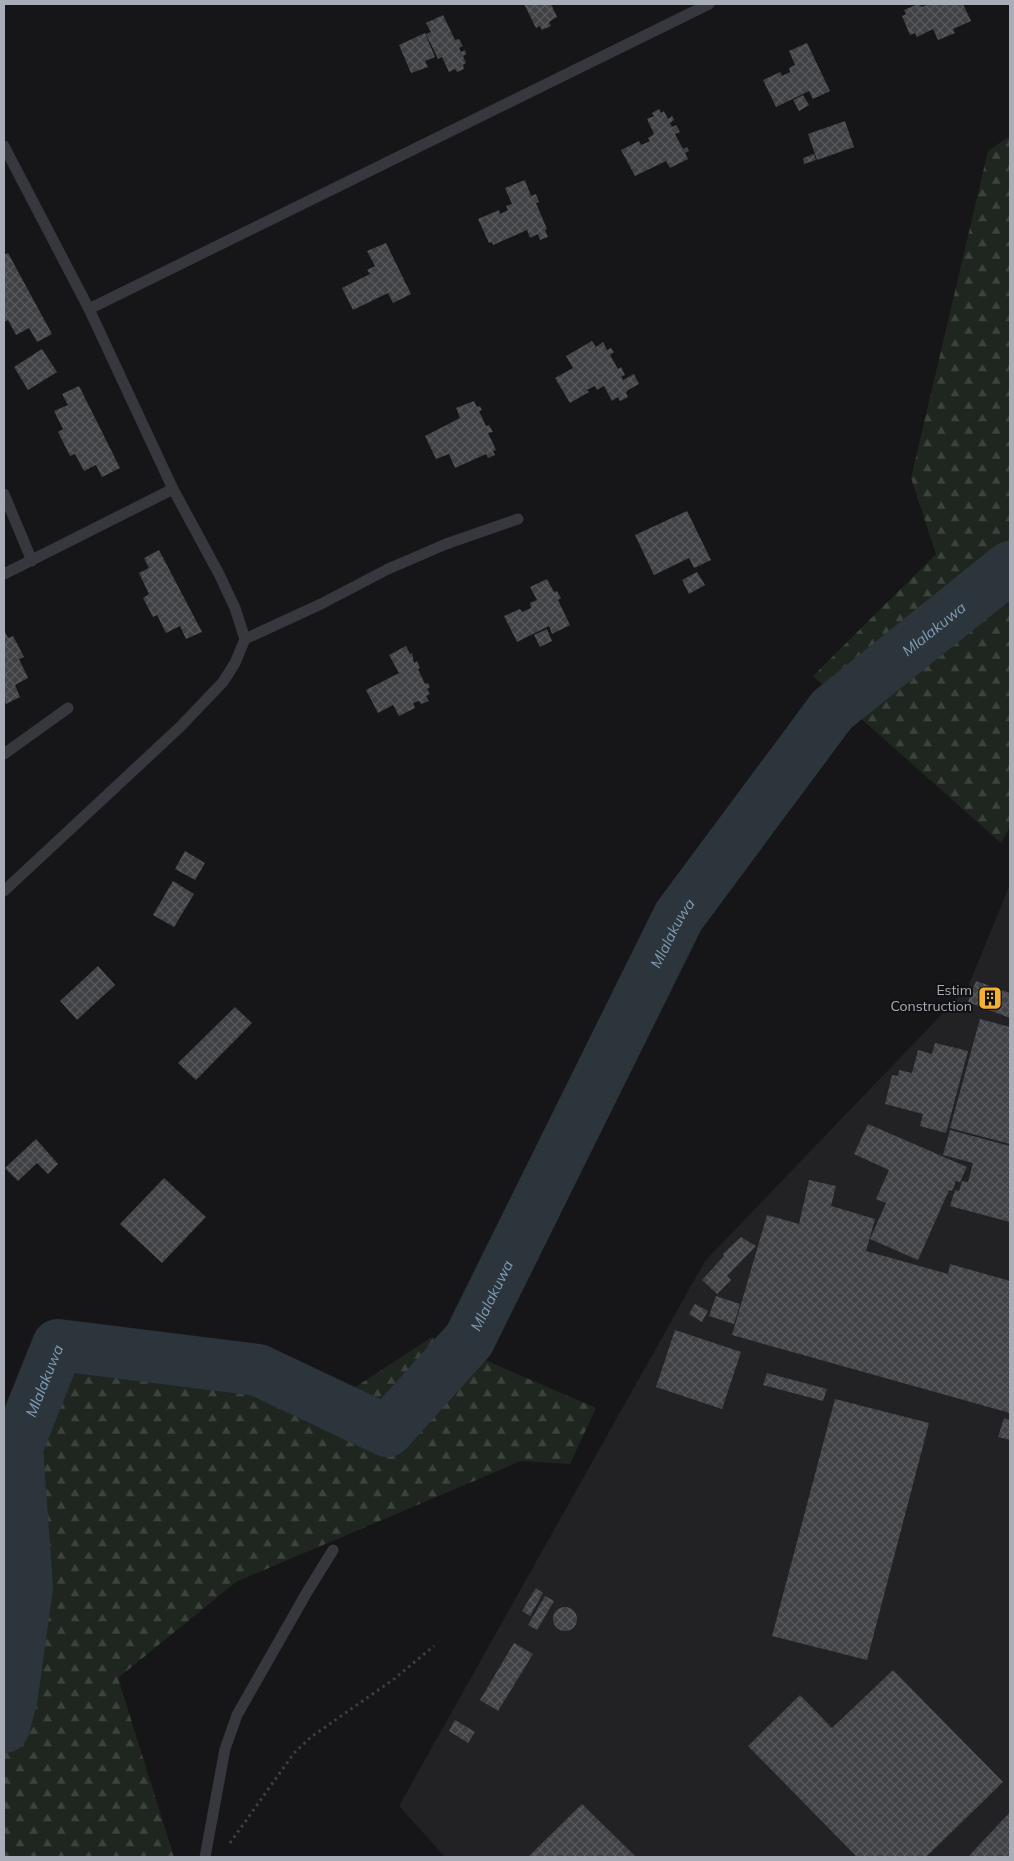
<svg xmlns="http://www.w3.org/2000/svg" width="1014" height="1861" viewBox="0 0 1014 1861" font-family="Mulish,sans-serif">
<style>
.built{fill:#222225}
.forest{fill:url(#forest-firs)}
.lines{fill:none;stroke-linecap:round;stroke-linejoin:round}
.river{stroke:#2c353c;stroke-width:52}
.building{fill:url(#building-cross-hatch)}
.path{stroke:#3d3f44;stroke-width:3;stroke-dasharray:2.5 4;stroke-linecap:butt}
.lane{stroke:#37383d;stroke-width:11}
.labels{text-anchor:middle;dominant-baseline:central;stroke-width:4;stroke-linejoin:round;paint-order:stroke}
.poi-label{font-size:14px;fill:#a8adb8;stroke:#111113;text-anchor:end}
.water-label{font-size:15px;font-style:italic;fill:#7f9bb3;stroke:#111113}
</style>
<defs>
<pattern id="forest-firs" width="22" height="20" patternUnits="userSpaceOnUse" patternTransform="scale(1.25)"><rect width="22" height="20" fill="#1e261f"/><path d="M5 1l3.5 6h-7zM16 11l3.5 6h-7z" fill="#3c433d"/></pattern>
<pattern id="building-cross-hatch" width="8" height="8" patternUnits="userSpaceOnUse" patternTransform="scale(1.25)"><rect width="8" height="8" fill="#404145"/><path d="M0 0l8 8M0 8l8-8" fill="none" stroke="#595a5e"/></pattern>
</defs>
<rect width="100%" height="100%" fill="#161618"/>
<path class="built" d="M 1010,884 L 1010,1857 L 445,1857 L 399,1806 L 705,1261 L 968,987 Z"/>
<path class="forest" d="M 1010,136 L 1010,827 L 1001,843 L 813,676 L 936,554 L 911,478 L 988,151 Z
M 47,1332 L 198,1344 L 305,1420 L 432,1337 L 596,1408 L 570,1464 L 521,1461 L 236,1582 L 118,1678 L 174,1857 L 4,1857 L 4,1413 Z"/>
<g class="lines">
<path class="river" id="s1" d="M 4,1727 L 12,1696 L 27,1587 L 17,1447 L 58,1345 L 258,1370 L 387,1431 L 469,1340 L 679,916 L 832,710 L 1010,567"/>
</g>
<path class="building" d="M 524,4 L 551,4 L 557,17 L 549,22 L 551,26 L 542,30 L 540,26 L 536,28 Z
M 918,4 L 922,7 L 929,4 L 963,4 L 971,21 L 953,29 L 955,33 L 938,40 L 933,29 L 917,37 L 915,33 L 910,35 L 902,16 L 906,14 L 904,10 Z
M 443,15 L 455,40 L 459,39 L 463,46 L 459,48 L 461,52 L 465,50 L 466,54 L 463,56 L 466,63 L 463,65 L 464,69 L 457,72 L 455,69 L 449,72 L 442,57 L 438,59 L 426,34 L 431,32 L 426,23 Z
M 425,33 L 435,57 L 425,61 L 428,67 L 411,73 L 399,45 Z
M 807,43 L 830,91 L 813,99 L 809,91 L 776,107 L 763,80 L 780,72 L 782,76 L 790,72 L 789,68 L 795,65 L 789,51 Z
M 803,95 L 809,105 L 799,111 L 793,100 Z
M 659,109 L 661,113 L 664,111 L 668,119 L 672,116 L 674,120 L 670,123 L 672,127 L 676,125 L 680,132 L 675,134 L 683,149 L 687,147 L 689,151 L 685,153 L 688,159 L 670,168 L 666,161 L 635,176 L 621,150 L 639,141 L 641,145 L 650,141 L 648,138 L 654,134 L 647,119 L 654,116 L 652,113 Z
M 845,121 L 854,147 L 817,160 L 808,134 Z
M 814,154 L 816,160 L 804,164 L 803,158 Z
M 525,180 L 531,196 L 536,194 L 539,202 L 536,203 L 547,229 L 545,230 L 548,237 L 540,240 L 538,234 L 530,238 L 527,230 L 493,245 L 492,242 L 489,243 L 478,219 L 499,210 L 500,214 L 508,210 L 506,206 L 512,204 L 505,188 Z
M 386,243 L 411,294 L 393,303 L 388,293 L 353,310 L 342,288 L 370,274 L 367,270 L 375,266 L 367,251 Z
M 8,253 L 52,334 L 37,342 L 29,328 L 16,335 L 8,320 L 4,322 L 4,255 Z
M 592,341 L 596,347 L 603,342 L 607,350 L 611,348 L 614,352 L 610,355 L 618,369 L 621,367 L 625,375 L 621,377 L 623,380 L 634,374 L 639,384 L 628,390 L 626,393 L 628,397 L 620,401 L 618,397 L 612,401 L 604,386 L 597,390 L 595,386 L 587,390 L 589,392 L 570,403 L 555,378 L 573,368 L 566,356 Z
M 42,349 L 57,372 L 28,390 L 14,367 Z
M 79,386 L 120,468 L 102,477 L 96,465 L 84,471 L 75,454 L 70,456 L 58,432 L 63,429 L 54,411 L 68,405 L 62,394 Z
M 474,401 L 477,407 L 480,406 L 482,410 L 479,411 L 486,426 L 489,425 L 493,432 L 488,433 L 496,450 L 493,451 L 495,455 L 488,458 L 486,454 L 455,468 L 449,454 L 436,459 L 425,436 L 460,418 L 456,408 Z
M 687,511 L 711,560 L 694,568 L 689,558 L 654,575 L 635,535 Z
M 159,550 L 202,632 L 186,639 L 180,626 L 166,633 L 157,615 L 153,617 L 143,598 L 149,594 L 139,573 L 149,568 L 144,558 Z
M 697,572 L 705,585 L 689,594 L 682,580 Z
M 547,579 L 554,592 L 557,591 L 561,598 L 558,600 L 570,625 L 552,634 L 549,626 L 517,642 L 504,616 L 520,609 L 522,612 L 531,608 L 530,603 L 537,600 L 530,587 Z
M 547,629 L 552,641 L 540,647 L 534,635 Z
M 4,630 L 8,638 L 13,636 L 24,657 L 19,659 L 28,678 L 15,685 L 20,697 L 6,704 L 4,699 Z
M 406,646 L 410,654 L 412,653 L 414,663 L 417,661 L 420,668 L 418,669 L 425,684 L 428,683 L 430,687 L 427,689 L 430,694 L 426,696 L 429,701 L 421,704 L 419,701 L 413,703 L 415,708 L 399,716 L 393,705 L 378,713 L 366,690 L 399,673 L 389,655 Z
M 185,851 L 205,863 L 195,880 L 175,869 Z
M 173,881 L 194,894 L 174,927 L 153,915 Z
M 98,966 L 115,985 L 77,1020 L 60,1001 Z
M 976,981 L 1010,993 L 1010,1018 L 968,1002 Z
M 235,1007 L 252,1023 L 196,1080 L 178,1063 Z
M 980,1019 L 1010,1027 L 1010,1144 L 950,1128 Z
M 935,1043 L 968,1051 L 946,1133 L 920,1126 L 923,1114 L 885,1104 L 892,1075 L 898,1076 L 899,1070 L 912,1073 L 918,1050 L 932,1054 Z
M 868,1124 L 967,1167 L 960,1182 L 956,1181 L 952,1191 L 949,1190 L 918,1260 L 870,1239 L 886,1203 L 876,1199 L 889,1170 L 854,1154 Z
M 950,1130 L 1010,1146 L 1010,1222 L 950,1206 L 955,1190 L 959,1191 L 962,1181 L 968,1182 L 973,1163 L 943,1155 Z
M 36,1139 L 58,1164 L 48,1174 L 37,1163 L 18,1181 L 5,1168 Z
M 164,1178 L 206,1217 L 162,1263 L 120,1224 Z
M 809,1180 L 836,1186 L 831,1206 L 875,1219 L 866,1251 L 948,1274 L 950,1264 L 1010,1281 L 1010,1413 L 732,1335 L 767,1215 L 799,1224 Z
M 741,1237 L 756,1246 L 727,1276 L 731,1280 L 717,1294 L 702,1280 L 724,1256 L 723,1254 Z
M 716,1296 L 740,1304 L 734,1324 L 709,1316 Z
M 695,1304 L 708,1311 L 702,1322 L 689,1314 Z
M 675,1330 L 741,1352 L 722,1409 L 656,1387 Z
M 767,1373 L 827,1389 L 823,1401 L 763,1385 Z
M 835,1399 L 929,1423 L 867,1660 L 772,1636 Z
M 1004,1418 L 1010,1420 L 1010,1440 L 998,1437 Z
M 536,1588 L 543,1593 L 530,1616 L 522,1611 Z
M 545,1596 L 554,1601 L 537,1630 L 528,1625 Z
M553 1619a12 12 0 1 1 24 0a12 12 0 1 1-24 0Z
M 514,1643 L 533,1654 L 498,1711 L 480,1700 Z
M 893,1670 L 1003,1782 L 926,1857 L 857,1857 L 748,1746 L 800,1695 L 832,1728 Z
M 455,1720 L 475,1732 L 468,1743 L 449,1731 Z
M 582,1804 L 636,1857 L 528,1857 Z
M 1010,1812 L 1010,1857 L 968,1857 Z"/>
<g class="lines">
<path class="path" d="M 230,1843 L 294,1753 L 311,1737 L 394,1679 L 434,1646"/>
<path class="lane" d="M 4,146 L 89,309 L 173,489 L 219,574 L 235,608 L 245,639 L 235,663 L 223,682 L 180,727 L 4,891
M 89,309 L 709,4
M 4,494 L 32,561
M 4,574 L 173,489
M 245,639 L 321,604 L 388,569 L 446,544 L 518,519
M 4,754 L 68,708
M 205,1857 L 225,1749 L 237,1715 L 307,1592 L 333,1550"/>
</g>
<defs>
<g id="building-square" transform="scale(1.25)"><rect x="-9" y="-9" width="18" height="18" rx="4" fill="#f2b134" stroke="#111113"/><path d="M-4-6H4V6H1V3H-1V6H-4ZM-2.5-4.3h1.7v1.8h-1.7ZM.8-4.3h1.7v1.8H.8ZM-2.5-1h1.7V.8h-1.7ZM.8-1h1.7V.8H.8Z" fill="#111"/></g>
</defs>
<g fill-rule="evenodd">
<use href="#building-square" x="990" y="998"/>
</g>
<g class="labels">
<g class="poi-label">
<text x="972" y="990">Estim<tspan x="972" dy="16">Construction</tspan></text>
</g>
<g class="water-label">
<text stroke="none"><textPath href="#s1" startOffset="1719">Mlalakuwa</textPath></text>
<text stroke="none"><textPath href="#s1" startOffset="1314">Mlalakuwa</textPath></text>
<text stroke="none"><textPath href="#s1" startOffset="909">Mlalakuwa</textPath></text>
<text stroke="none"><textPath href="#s1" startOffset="354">Mlalakuwa</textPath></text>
</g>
</g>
<rect width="1014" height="1861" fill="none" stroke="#a8adb8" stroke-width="10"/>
</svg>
